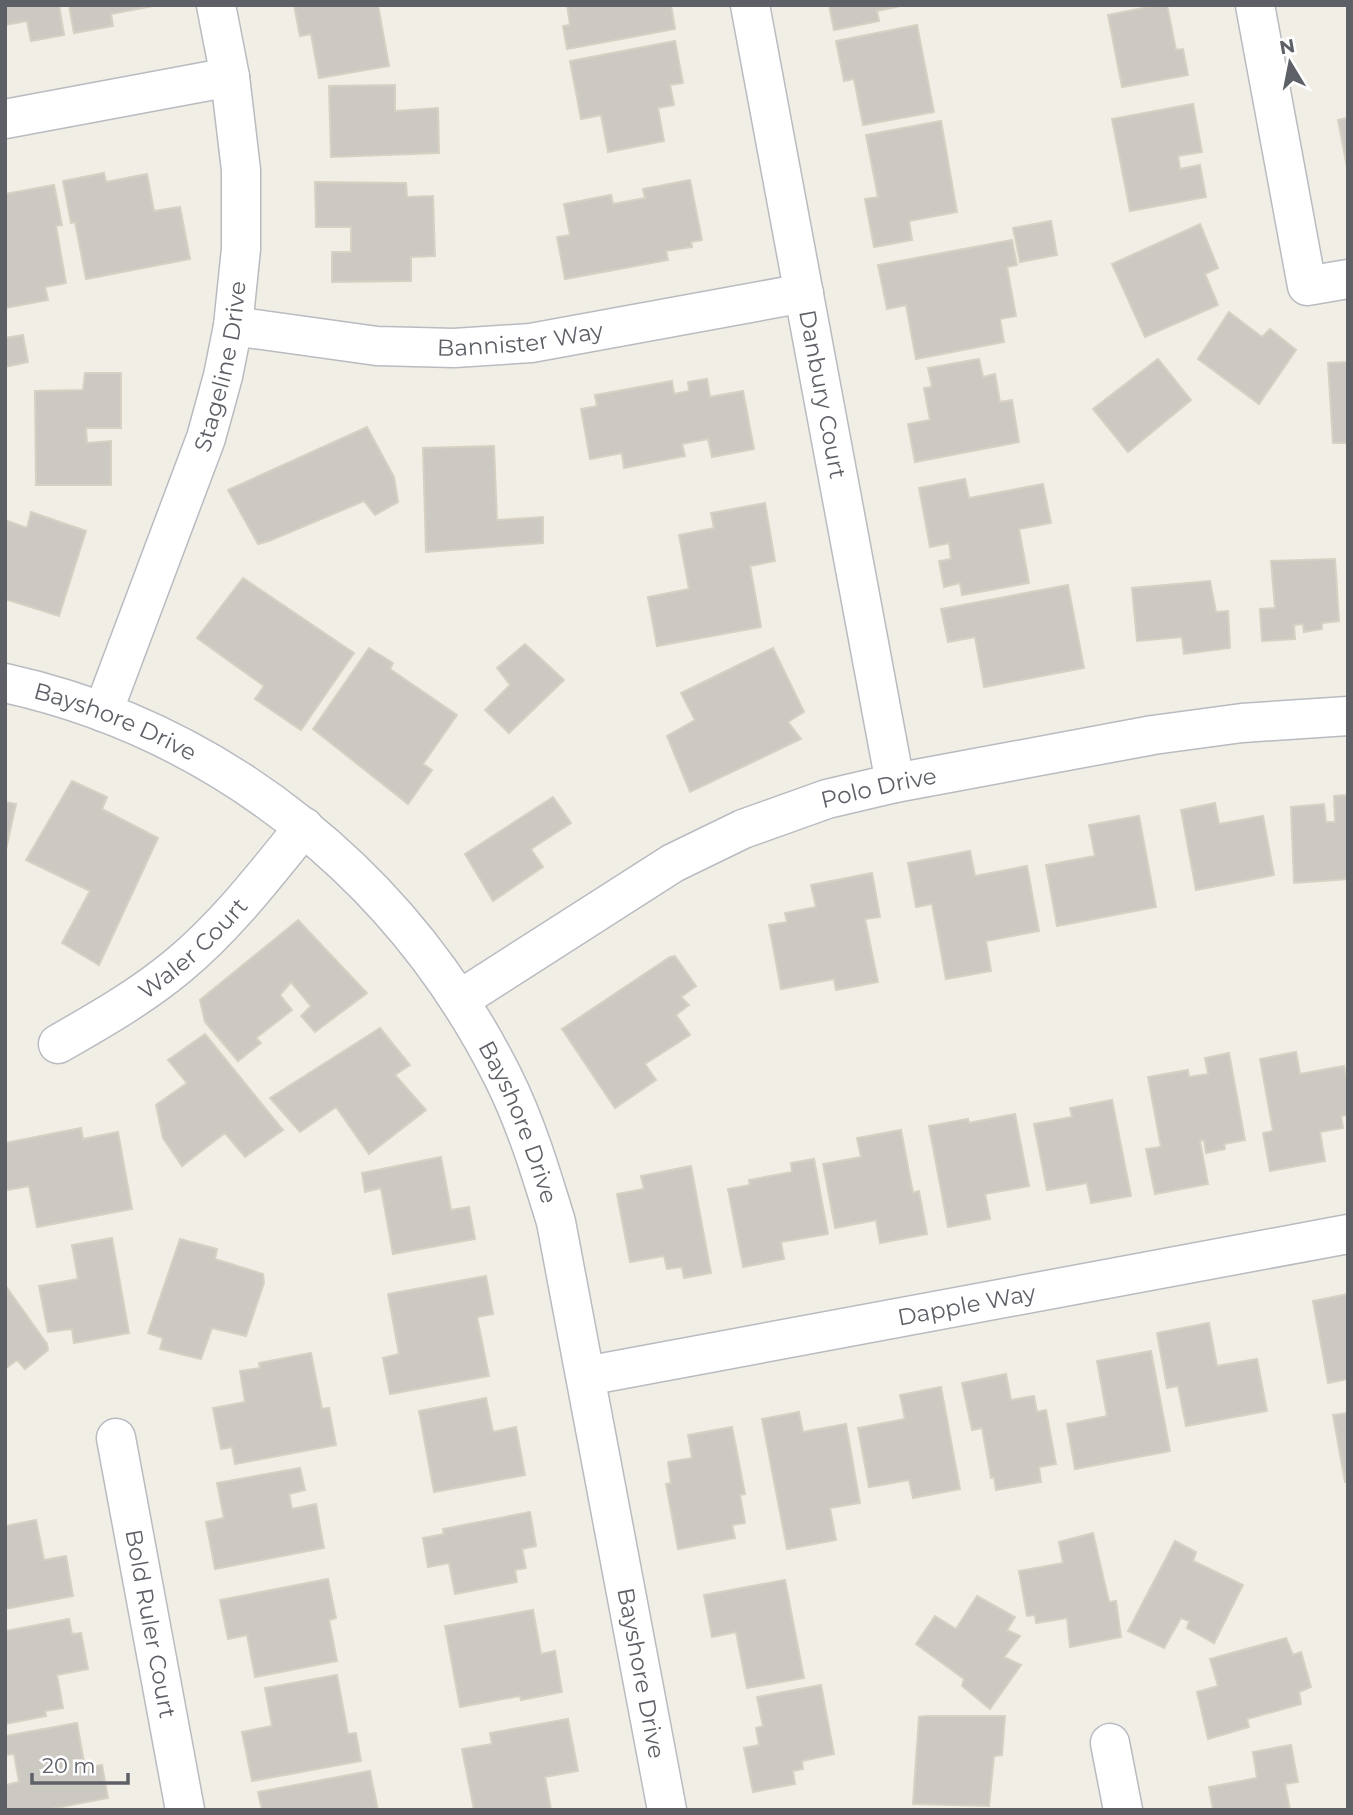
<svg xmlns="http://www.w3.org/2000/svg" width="1353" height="1815" viewBox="0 0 1353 1815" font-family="Montserrat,sans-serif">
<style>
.building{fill:#ccc8c2;stroke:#d6d1c3;stroke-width:2}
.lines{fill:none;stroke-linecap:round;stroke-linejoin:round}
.minor-casing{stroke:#b8bbc0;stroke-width:41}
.minor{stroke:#fff;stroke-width:38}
.labels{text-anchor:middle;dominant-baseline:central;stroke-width:7;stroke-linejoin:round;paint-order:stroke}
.street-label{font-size:23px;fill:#5d6167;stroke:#fff}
</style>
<rect width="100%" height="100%" fill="#f1eee5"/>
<path class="building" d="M 5,5 L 59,5 L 64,35 L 31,41 L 27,21 L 5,25 Z
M 69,5 L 158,5 L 111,14 L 113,26 L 74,33 Z
M 294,5 L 378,5 L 389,66 L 319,78 L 311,34 L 300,36 Z
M 567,5 L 671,5 L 675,29 L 567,49 L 563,26 L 570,25 Z
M 829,5 L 905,5 L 877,11 L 879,21 L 834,30 Z
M 1158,5 L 1167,5 L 1176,50 L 1183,49 L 1188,75 L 1122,87 L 1108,15 Z
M 917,25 L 934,112 L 863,125 L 854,79 L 844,81 L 836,41 Z
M 675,41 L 683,83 L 670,85 L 674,105 L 658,108 L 664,141 L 608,152 L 601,115 L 581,119 L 570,61 Z
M 395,85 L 395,111 L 438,108 L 439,153 L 331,157 L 329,86 Z
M 1193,104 L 1202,152 L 1178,156 L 1180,169 L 1200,165 L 1206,197 L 1130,211 L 1112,119 Z
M 1348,118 L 1348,172 L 1338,120 Z
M 941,121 L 957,212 L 909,221 L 912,240 L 874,247 L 865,199 L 878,197 L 866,135 Z
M 104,173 L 106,182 L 147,174 L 154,211 L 180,207 L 190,259 L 86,279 L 75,222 L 71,223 L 63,181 Z
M 690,180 L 702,240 L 691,242 L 692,247 L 666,251 L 668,260 L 565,279 L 557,237 L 570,235 L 564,204 L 611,195 L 613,204 L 645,198 L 643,189 Z
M 315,182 L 406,183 L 407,197 L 433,196 L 435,256 L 411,257 L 411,281 L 332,282 L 332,252 L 351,252 L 351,227 L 316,227 Z
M 54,185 L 62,225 L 56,226 L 66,283 L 45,287 L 48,300 L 5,308 L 5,194 Z
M 1051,221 L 1057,255 L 1020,262 L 1013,228 Z
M 1200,224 L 1218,268 L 1205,274 L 1218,305 L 1145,337 L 1112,264 Z
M 1012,240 L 1017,265 L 1007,267 L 1016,316 L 1000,319 L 1004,342 L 916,359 L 906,305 L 887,309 L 878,265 Z
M 1229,312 L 1262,337 L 1270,329 L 1296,350 L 1259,404 L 1198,359 Z
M 23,335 L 28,362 L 5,367 L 5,338 Z
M 979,359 L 983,377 L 995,374 L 1000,402 L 1012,400 L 1019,442 L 915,462 L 908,424 L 930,420 L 924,388 L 932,387 L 928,368 Z
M 1158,359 L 1191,400 L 1128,452 L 1093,409 Z
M 1348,362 L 1348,443 L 1333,443 L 1328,363 Z
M 85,373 L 121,373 L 121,428 L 86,428 L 87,443 L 111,441 L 111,485 L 36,485 L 35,391 L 83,390 Z
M 707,379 L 710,397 L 743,391 L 754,449 L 712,457 L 708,439 L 682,444 L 685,456 L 624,468 L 622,453 L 590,459 L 581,409 L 597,406 L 595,395 L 672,381 L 674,394 L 689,391 L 688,382 Z
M 367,427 L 394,477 L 398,502 L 375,515 L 364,501 L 269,541 L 258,544 L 228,490 Z
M 494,446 L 497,520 L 543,517 L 543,543 L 426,552 L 423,448 Z
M 965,479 L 969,498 L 1043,484 L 1051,523 L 1019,529 L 1029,583 L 962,595 L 960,583 L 944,587 L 939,561 L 951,559 L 949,543 L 930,547 L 919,488 Z
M 765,503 L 775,561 L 750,566 L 761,627 L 657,646 L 648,597 L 689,589 L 679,535 L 714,528 L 711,513 Z
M 31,512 L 86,531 L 59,616 L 5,599 L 5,520 L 27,528 Z
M 1335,559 L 1339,621 L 1322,623 L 1322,629 L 1304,632 L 1303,624 L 1294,625 L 1295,639 L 1262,641 L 1260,609 L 1275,608 L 1271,561 Z
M 243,578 L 354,653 L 301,730 L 255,699 L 264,686 L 197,638 Z
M 1210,581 L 1216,612 L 1228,611 L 1230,648 L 1184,654 L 1182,637 L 1137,641 L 1132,588 Z
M 1068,585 L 1084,668 L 984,687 L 975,637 L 948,642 L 941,609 Z
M 525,644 L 564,680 L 509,733 L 485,710 L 510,685 L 497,668 Z
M 369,648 L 393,663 L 390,669 L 457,715 L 423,764 L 432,770 L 408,804 L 313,729 Z
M 773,648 L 804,712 L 788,722 L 801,739 L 690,792 L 667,736 L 695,720 L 681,693 Z
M 72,781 L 107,797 L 102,809 L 158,838 L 99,965 L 62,943 L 90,891 L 26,860 Z
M 1348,795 L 1348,879 L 1294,883 L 1291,807 L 1324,804 L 1326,822 L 1335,822 L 1334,796 Z
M 553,797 L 571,823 L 531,849 L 543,867 L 493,901 L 465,854 Z
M 5,802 L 16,804 L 5,854 Z
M 1215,803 L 1219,824 L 1263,816 L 1274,875 L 1196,890 L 1181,810 Z
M 1139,816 L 1156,907 L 1057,926 L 1046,865 L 1095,856 L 1089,825 Z
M 970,851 L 975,876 L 1027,866 L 1039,931 L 986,941 L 991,971 L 946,979 L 932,904 L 916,907 L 908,863 Z
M 872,873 L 880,917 L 865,919 L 878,982 L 836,990 L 834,979 L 781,989 L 769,925 L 787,922 L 785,913 L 816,907 L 811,885 Z
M 298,920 L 367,993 L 315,1032 L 301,1016 L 311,1006 L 291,982 L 280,995 L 292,1010 L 256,1038 L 261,1043 L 238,1061 L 205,1022 L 200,1000 Z
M 675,956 L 696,986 L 681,997 L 689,1005 L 676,1015 L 690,1035 L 645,1064 L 656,1080 L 615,1108 L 562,1029 L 670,957 Z
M 380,1028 L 410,1065 L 395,1075 L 426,1110 L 369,1154 L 336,1107 L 300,1132 L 270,1098 Z
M 205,1034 L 283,1130 L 245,1157 L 225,1133 L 182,1166 L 163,1138 L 156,1105 L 187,1083 L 168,1060 Z
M 1296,1052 L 1300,1074 L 1344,1066 L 1348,1086 L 1348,1115 L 1341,1116 L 1343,1128 L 1320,1132 L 1325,1161 L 1270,1171 L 1263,1133 L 1273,1131 L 1260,1059 Z
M 1229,1053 L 1245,1140 L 1224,1144 L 1225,1149 L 1206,1153 L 1204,1140 L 1200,1141 L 1208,1184 L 1155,1194 L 1146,1149 L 1161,1147 L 1148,1077 L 1188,1070 L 1189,1077 L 1208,1074 L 1205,1058 Z
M 1112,1100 L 1131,1196 L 1091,1203 L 1087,1183 L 1047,1190 L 1034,1124 L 1072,1117 L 1070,1108 Z
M 1015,1114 L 1029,1186 L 985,1194 L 990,1219 L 948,1227 L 929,1126 L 968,1119 L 969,1123 Z
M 81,1128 L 83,1139 L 118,1132 L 132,1209 L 37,1227 L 29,1186 L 7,1190 L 5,1182 L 5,1143 Z
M 901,1130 L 913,1193 L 919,1191 L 927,1234 L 880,1243 L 876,1220 L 835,1228 L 823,1164 L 861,1157 L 857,1138 Z
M 441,1157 L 451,1210 L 469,1207 L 475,1239 L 393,1254 L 381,1188 L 365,1192 L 362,1173 Z
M 814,1159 L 828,1234 L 781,1242 L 784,1259 L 743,1267 L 728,1189 L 750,1185 L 749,1180 L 792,1172 L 791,1163 Z
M 691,1166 L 711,1273 L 684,1278 L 682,1267 L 667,1269 L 664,1256 L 630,1262 L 617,1194 L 644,1189 L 641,1176 Z
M 112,1238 L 129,1333 L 74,1343 L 72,1329 L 48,1332 L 39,1286 L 78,1279 L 72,1245 Z
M 180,1239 L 217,1249 L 215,1259 L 263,1274 L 264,1283 L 246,1336 L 212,1328 L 201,1359 L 160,1349 L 163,1338 L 148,1333 Z
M 486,1276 L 493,1314 L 477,1317 L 489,1376 L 390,1394 L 383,1358 L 399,1354 L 388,1294 Z
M 5,1285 L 47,1344 L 48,1350 L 25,1369 L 17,1360 L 5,1369 Z
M 1348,1294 L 1348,1379 L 1328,1383 L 1313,1301 Z
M 1209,1323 L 1217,1366 L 1257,1359 L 1267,1411 L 1186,1426 L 1178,1386 L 1167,1388 L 1157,1333 Z
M 1151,1351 L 1170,1451 L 1075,1469 L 1067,1424 L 1107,1416 L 1097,1361 Z
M 311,1353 L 322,1409 L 329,1408 L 336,1445 L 235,1464 L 232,1447 L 221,1449 L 213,1408 L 245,1402 L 240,1371 L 260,1368 L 259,1363 Z
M 1006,1374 L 1011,1400 L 1034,1396 L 1037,1412 L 1046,1410 L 1056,1464 L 1039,1467 L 1041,1482 L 996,1490 L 994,1477 L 991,1478 L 982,1428 L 972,1430 L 962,1383 Z
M 941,1387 L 960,1489 L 913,1498 L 909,1480 L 869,1487 L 858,1428 L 905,1419 L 900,1395 Z
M 486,1398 L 493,1432 L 516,1427 L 525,1475 L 434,1492 L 419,1411 Z
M 799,1412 L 803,1432 L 846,1424 L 860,1503 L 830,1508 L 836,1540 L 787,1549 L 762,1419 Z
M 1348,1413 L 1348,1482 L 1345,1482 L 1333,1415 Z
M 732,1427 L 745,1494 L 740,1495 L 745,1523 L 732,1525 L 735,1538 L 678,1549 L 666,1484 L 671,1483 L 668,1462 L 692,1458 L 688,1435 Z
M 300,1468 L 305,1490 L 289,1494 L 292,1509 L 316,1504 L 324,1548 L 215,1569 L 206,1522 L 224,1518 L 217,1483 Z
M 530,1512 L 536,1546 L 522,1549 L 526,1568 L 515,1570 L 517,1582 L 455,1594 L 449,1563 L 428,1567 L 423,1538 L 444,1534 L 443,1529 Z
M 36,1520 L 44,1560 L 66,1556 L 73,1596 L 5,1609 L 5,1526 Z
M 1093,1533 L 1109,1602 L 1116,1601 L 1121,1637 L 1070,1647 L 1067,1618 L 1036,1623 L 1035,1615 L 1027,1616 L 1019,1571 L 1063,1563 L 1059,1542 Z
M 1175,1541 L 1196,1552 L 1193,1561 L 1243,1585 L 1214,1643 L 1187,1628 L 1189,1621 L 1181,1618 L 1164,1648 L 1128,1631 Z
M 328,1579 L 336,1618 L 329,1620 L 337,1661 L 255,1677 L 247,1635 L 228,1639 L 220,1600 Z
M 785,1580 L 804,1678 L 747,1688 L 736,1632 L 712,1637 L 704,1595 Z
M 977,1596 L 1015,1617 L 1007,1630 L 1020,1636 L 1004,1657 L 1021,1665 L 990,1709 L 962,1686 L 964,1679 L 916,1644 L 935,1616 L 956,1629 Z
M 533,1610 L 541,1654 L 555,1651 L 562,1692 L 521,1700 L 520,1696 L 460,1707 L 445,1626 Z
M 69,1619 L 72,1634 L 81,1633 L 88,1669 L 57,1675 L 63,1708 L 45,1711 L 46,1716 L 5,1724 L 5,1631 Z
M 1286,1638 L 1293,1655 L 1301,1652 L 1311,1687 L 1299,1692 L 1301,1704 L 1247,1719 L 1249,1727 L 1208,1739 L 1197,1692 L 1218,1686 L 1210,1659 Z
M 337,1675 L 348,1734 L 356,1733 L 361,1761 L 252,1781 L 242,1732 L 272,1726 L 265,1688 Z
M 821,1685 L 834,1754 L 802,1761 L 803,1769 L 793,1771 L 795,1784 L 753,1792 L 744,1748 L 759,1745 L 756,1728 L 763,1726 L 757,1697 Z
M 927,1716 L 1005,1716 L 1002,1755 L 994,1756 L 989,1806 L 913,1804 L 919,1717 Z
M 568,1719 L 578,1771 L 545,1777 L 551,1810 L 474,1810 L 462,1749 L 492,1744 L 490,1733 Z
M 77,1723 L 85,1768 L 102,1765 L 108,1798 L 45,1810 L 5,1810 L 5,1785 L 19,1782 L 14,1754 L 5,1755 L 5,1736 Z
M 1291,1745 L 1298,1782 L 1285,1784 L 1290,1810 L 1213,1810 L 1209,1787 L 1257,1778 L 1253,1752 Z
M 370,1771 L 378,1810 L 262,1810 L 258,1792 Z"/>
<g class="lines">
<g class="minor-casing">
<g id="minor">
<path id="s1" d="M 750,5 L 895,783"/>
<path d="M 1255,5 L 1307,286 L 1348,279"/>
<path d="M 5,119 L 230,77"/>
<path id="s2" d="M 233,326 L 377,346 L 454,348 L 531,343 L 804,293"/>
<path id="s3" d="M 5,683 C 223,731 404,879 503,1077 C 526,1123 541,1173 556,1222 L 667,1810"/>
<path id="s4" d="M 103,712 L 206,438 L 223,376 L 233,326 L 241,249 L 241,170 L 230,77 L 216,5"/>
<path id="s5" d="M 459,1000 L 673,863 L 743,829 L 827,799 L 895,783 L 1153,735 L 1242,723 L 1348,716"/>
<path id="s6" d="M 58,1044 C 100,1020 142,996 179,965 C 227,925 265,875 304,827"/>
<path id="s7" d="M 586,1376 L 1348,1234"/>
<path id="s8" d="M 116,1438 L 185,1810"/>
<path d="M 1110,1743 L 1123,1810"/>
</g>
</g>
<use href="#minor" class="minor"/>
</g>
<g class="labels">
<g class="street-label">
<text stroke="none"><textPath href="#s2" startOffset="289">Bannister Way</textPath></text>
<text stroke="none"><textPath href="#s4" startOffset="366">Stageline Drive</textPath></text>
<text stroke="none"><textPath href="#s1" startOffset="396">Danbury Court</textPath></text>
<text stroke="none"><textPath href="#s3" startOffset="117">Bayshore Drive</textPath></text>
<text stroke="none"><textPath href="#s5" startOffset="474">Polo Drive</textPath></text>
<text stroke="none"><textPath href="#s6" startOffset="166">Waler Court</textPath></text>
<text stroke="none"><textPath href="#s3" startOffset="704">Bayshore Drive</textPath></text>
<text stroke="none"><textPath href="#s7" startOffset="387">Dapple Way</textPath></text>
<text stroke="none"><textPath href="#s8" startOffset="189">Bold Ruler Court</textPath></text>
<text stroke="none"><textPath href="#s3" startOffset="1270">Bayshore Drive</textPath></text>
</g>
</g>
<rect width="1353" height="1815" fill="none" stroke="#5d6167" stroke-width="14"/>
<g transform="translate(1290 63) rotate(350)" stroke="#ffffff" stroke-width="5" paint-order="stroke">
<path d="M0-5L12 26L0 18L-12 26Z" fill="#5d6167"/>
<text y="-10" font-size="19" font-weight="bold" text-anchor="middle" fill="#5d6167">N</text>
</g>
<path d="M32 1773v10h96v-10" fill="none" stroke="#5d6167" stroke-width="3.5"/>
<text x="42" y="1773" font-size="21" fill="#5d6167" stroke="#ffffff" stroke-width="5" paint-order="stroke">20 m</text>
</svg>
